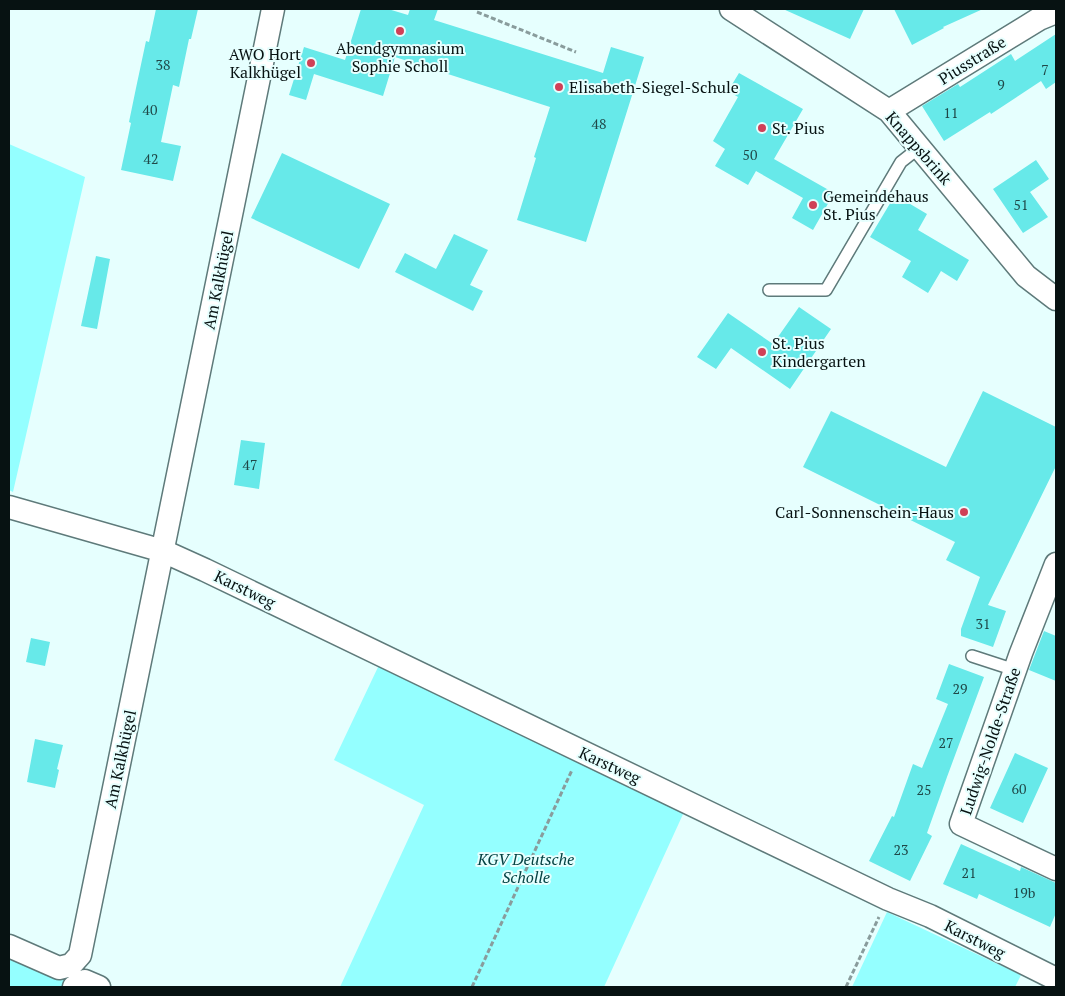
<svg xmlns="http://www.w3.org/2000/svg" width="1065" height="996" viewBox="0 0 1065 996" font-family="'PT Serif',serif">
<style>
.green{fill:#94ffff}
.building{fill:#67e9e9}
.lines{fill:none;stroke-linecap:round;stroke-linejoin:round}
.lane-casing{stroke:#5e7a7a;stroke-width:14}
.street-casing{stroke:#5e7a7a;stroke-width:25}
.path{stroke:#899c9c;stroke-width:3;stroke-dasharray:5 2.5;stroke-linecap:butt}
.lane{stroke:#fff;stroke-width:11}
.street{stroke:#fff;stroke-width:22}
.poi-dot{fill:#d04057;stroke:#e6fffe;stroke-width:2}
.labels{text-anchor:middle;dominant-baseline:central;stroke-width:4;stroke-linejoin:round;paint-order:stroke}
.number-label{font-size:14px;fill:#1f4848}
.poi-label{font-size:16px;fill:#071212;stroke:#e6fffe;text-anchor:start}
.street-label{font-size:16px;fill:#071212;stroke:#e6fffe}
.park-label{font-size:16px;font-style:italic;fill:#044344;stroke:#e6fffe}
</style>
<rect width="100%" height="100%" fill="#e6fffe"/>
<path class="green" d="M 9,144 L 85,177 L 13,492 L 9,490 Z
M 379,665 L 684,812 L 604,987 L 340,987 L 424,805 L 334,760 Z
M 887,912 L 1021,975 L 1015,987 L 852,987 Z
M 9,945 L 110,987 L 9,987 Z"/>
<path class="building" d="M 156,9 L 198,9 L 191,39 L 189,39 L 179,87 L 173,85 L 161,142 L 181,146 L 173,181 L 121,170 L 131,123 L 129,122 L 136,88 L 146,41 L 149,42 Z
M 361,9 L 388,9 L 408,15 L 410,9 L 438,9 L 434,20 L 603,73 L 611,47 L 644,57 L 586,242 L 517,220 L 536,158 L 534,157 L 550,107 L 395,57 L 383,96 L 314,74 L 306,100 L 289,95 L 304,47 L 345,60 Z
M 783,9 L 864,9 L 850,39 Z
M 894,9 L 983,9 L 943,27 L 944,28 L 912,45 Z
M 1056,34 L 1056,82 L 1046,89 L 1041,81 L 991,114 L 990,112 L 944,141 L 922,106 L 958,84 L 960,87 L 1011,54 L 1015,61 Z
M 739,73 L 803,109 L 774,159 L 834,193 L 813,230 L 792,218 L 803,198 L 756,171 L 748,185 L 715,166 L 725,149 L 713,141 L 738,97 L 728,91 Z
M 282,153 L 390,204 L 359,269 L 251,218 Z
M 1036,160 L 1049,179 L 1030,192 L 1048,217 L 1023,233 L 993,189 Z
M 895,195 L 927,214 L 918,230 L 969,260 L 957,281 L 941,271 L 928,293 L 902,277 L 911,261 L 870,237 Z
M 454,234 L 488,250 L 470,285 L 483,291 L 473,311 L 395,272 L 405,253 L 436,269 Z
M 96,256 L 110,259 L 97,329 L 81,326 Z
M 799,307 L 831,329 L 790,389 L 731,348 L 716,369 L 697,357 L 728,313 L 773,344 Z
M 983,391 L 1056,427 L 1056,466 L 988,605 L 1006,611 L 993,647 L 961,636 L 961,629 L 980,577 L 946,560 L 955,542 L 803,467 L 831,411 L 946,467 Z
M 241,440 L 265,443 L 259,489 L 234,485 Z
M 1044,631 L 1056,636 L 1056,681 L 1029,670 Z
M 31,638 L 50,642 L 45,666 L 26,662 Z
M 949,664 L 984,677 L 947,777 L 927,833 L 932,836 L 910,881 L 869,861 L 892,816 L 894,817 L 913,764 L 922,768 L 948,704 L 936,699 Z
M 35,739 L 63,745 L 57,769 L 59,770 L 55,788 L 27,782 Z
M 1015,753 L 1048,768 L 1023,823 L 990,808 Z
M 961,844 L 1020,871 L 1021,867 L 1056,883 L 1056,913 L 1050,927 L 979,894 L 977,899 L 943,884 Z"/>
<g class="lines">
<g class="lane-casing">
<path id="lane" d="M 769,290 L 826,290 L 901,162 L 920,147
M 972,656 L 1015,670"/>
</g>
<g class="street-casing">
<path id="street" d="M 731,9 L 889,111 L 1026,276 L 1056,299
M 889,111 L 1039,19 L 1056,12
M 9,507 L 163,551 L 205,570 L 888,899 L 930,916 L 1056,979
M 1056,564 L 1021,653 L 961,824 L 1056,869
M 9,946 L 59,968 L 71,965 L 80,955 L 273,9
M 74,987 L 85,981 L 99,987"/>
</g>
<path class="path" d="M 477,12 L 576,52
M 472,987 L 572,770
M 846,987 L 879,917"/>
<use href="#lane" class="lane"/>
<use href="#street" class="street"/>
</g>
<g class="poi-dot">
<circle cx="400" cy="31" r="5"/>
<circle cx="311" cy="63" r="5"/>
<circle cx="559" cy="87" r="5"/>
<circle cx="762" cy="128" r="5"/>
<circle cx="813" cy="205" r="5"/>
<circle cx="762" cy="352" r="5"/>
<circle cx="964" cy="512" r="5"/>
</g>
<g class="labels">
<g class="number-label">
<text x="163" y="64">38</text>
<text x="1045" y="69">7</text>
<text x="1001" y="84">9</text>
<text x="150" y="109">40</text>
<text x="951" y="112">11</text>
<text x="599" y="123">48</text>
<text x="750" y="154">50</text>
<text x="151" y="158">42</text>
<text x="1021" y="204">51</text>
<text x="250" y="464">47</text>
<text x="983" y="623">31</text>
<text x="960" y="688">29</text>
<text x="946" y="742">27</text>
<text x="1019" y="788">60</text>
<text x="924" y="789">25</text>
<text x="901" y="849">23</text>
<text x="969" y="872">21</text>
<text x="1024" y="892">19b</text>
</g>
<g class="poi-label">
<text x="400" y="48" text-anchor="middle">Abendgymnasium<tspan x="400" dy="18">Sophie Scholl</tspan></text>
<text x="301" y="54" text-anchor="end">AWO Hort<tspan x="301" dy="18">Kalkhügel</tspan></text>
<text x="569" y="87">Elisabeth-Siegel-Schule</text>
<text x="772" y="128">St. Pius</text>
<text x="823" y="196">Gemeindehaus<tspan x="823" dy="18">St. Pius</tspan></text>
<text x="772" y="343">St. Pius<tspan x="772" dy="18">Kindergarten</tspan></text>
<text x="954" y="512" text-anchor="end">Carl-Sonnenschein-Haus</text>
</g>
<g class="street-label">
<text transform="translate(972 60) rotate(-32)">Piusstraße</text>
<text transform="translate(919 148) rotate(49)">Knappsbrink</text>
<text transform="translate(218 280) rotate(-79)">Am Kalkhügel</text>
<text transform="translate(245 589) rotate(26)">Karstweg</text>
<text transform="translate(990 741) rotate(-71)">Ludwig-Nolde-Straße</text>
<text transform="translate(120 759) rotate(-78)">Am Kalkhügel</text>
<text transform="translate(610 765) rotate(25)">Karstweg</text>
<text transform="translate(975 939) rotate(27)">Karstweg</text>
</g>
<g class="park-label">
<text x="526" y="859">KGV Deutsche<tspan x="526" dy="18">Scholle</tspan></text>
</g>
</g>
<rect width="1065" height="996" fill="none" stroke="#071212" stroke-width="20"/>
</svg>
